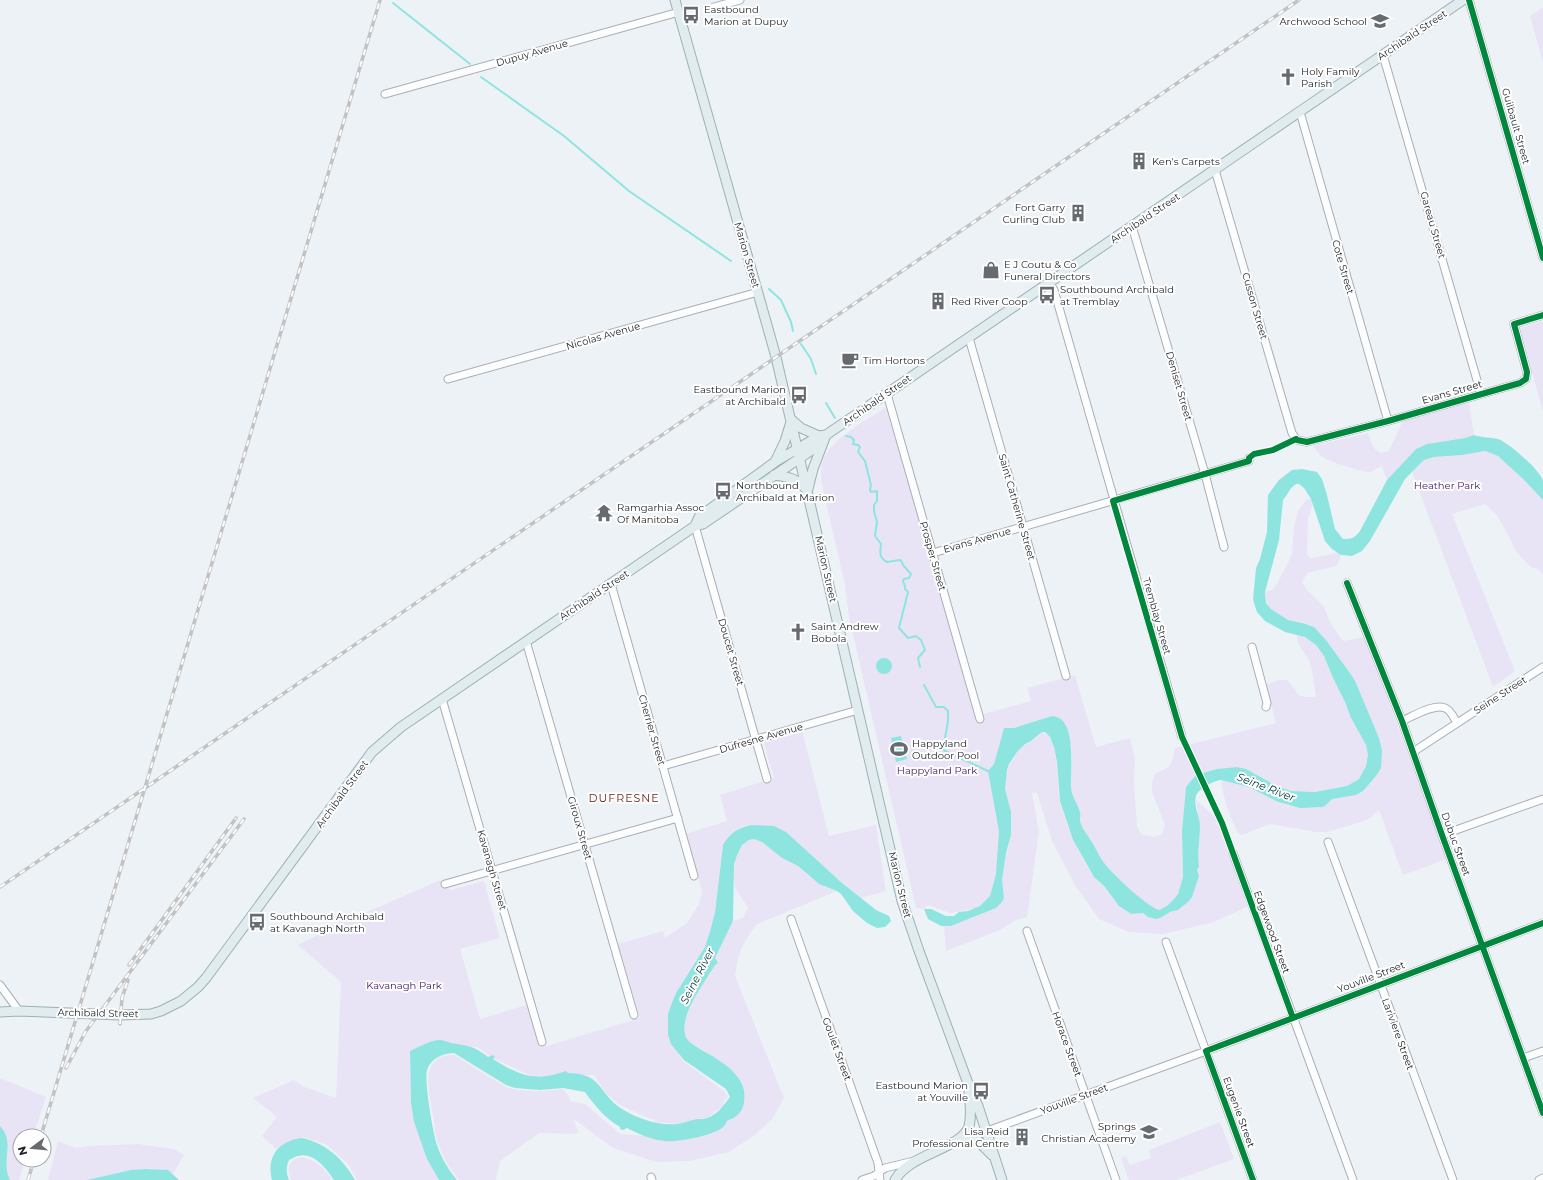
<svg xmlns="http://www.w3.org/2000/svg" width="1543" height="1180" viewBox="0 0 1543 1180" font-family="Montserrat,sans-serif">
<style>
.green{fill:#e8e4f6}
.water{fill:#8ee5e0}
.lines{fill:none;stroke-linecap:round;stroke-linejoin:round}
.stream{stroke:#8ee5e0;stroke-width:2}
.minor-casing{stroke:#aaaeb2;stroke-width:9}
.major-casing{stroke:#9cb1b7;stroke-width:11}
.minor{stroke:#fcfdfe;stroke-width:7}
.major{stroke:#e1ecef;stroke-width:9}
.rail-casing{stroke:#c1c2c3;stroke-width:3.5}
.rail{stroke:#fefefe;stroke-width:2;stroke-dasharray:6;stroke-linecap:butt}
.cycleway-casing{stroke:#fefefe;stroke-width:8}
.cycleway{stroke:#00873e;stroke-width:6}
.labels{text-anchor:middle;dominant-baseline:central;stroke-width:4;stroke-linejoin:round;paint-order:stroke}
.poi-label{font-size:10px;fill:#1f2326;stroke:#fefefe;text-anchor:start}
.street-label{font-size:10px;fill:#1f2326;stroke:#fefefe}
.park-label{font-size:10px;fill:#44156b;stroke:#fefefe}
.water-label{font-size:11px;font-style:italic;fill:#013d3a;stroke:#fefefe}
.neighbourhood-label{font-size:11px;letter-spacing:1px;fill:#6a261b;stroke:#fefefe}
</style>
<rect width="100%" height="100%" fill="#edf2f7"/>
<path class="green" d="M 1543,7 L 1543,62 L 1530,16 Z
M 1543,321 L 1543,412 L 1520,328 Z
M 1469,402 L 1474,435 L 1465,438 L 1437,442 L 1416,449 L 1387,480 L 1382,466 C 1378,468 1374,470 1371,472 C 1363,473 1331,462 1324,458 C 1320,455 1316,450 1313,446 L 1368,433 C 1371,442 1372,449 1381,453 L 1389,451 L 1403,420 Z
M 886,407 L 977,722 L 985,719 L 984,714 L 1031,701 L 1027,688 L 1075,675 L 1096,747 L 1130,738 L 1135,759 L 1134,782 L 1137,827 L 1141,834 L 1154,837 L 1162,834 L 1165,825 L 1152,792 L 1152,782 L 1155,774 C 1173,765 1171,766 1175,748 L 1276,723 L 1266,685 L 1278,680 L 1287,680 C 1301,695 1293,697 1316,697 C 1314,687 1313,672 1310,663 C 1306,652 1296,646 1297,635 L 1305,637 L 1316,645 L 1324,656 L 1333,678 L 1345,702 L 1351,718 L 1366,745 L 1368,755 L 1366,766 L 1359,779 L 1347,786 L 1315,792 L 1291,791 L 1279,787 L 1254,773 L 1237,767 L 1217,769 L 1196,775 L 1186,787 L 1182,831 L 1183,877 L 1180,887 L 1178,894 L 1174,899 L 1167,906 L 1159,910 L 1150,906 L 1138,897 L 1117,877 L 1103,862 L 1090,838 L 1086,836 L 1080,823 L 1080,812 L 1074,800 L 1071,789 L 1071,779 L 1072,758 L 1071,745 L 1052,716 L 1014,728 L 1004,728 L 994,764 L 990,770 L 1000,829 L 997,883 L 985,907 L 950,913 L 928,905 L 924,909 L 916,908 L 849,617 L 845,585 L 823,490 C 821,481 820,473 822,464 C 827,440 866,421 886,407 Z
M 1485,451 L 1498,456 L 1507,463 L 1543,500 L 1543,574 L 1538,569 L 1530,567 L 1516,551 L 1504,527 L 1496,514 L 1485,504 L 1452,514 L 1515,671 L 1493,687 L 1412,472 L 1424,460 L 1434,457 L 1462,455 Z
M 1307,499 L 1311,499 L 1313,503 L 1308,520 L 1307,555 L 1311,558 C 1320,557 1329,555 1338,552 L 1341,555 L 1337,566 L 1307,573 L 1302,582 L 1307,590 L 1324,607 L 1331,624 L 1343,641 L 1365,637 L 1447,859 L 1403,875 L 1379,810 L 1370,818 L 1361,822 L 1327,832 L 1316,832 L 1270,824 L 1242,835 L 1238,833 C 1230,816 1223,799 1221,780 L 1249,787 L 1278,802 L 1285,805 L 1296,807 L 1309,807 L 1325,806 L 1332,799 L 1337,797 L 1356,795 L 1363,791 L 1376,776 L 1379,738 L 1352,676 L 1318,631 L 1311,625 L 1288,620 L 1276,613 L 1268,606 L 1265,592 L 1272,590 L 1277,584 L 1287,565 L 1292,554 L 1294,527 L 1298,511 Z
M 802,730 L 829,836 L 876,825 L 886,891 L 861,898 C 851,889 841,882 831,873 C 805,850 750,795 723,845 L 715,912 L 711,928 L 705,947 L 676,993 L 671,1004 L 668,1014 L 668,1035 L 683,1061 L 724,1091 L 728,1097 L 723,1102 L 724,1105 L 707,1118 L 677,1124 L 655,1122 L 654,1119 L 650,1119 L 620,1105 L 606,1093 L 594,1075 L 531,1076 L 491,1057 L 478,1047 L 419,1047 L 410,1051 L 411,1102 L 414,1122 L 421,1142 L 439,1180 L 357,1180 L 348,1164 L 327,1145 L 304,1137 L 289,1142 L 276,1149 L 262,1136 L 277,1117 L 253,1098 L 294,1080 L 302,1086 L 336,1098 L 341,982 L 298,945 L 332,928 L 336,923 L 356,917 L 440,880 L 451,890 L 484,881 L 500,938 L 460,949 L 480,1019 L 526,1005 L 540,1048 L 640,1018 L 618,944 L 663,931 L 665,938 L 687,923 L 699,904 L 702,892 L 686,834 L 727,821 L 720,795 L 774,778 L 764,744 L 764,741 L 767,739 Z
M 1042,732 C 1061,735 1056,787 1060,802 C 1067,827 1078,855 1094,876 C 1097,880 1101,883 1104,887 C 1112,896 1118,907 1129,913 C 1133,915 1137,912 1141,913 C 1145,914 1148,917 1152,918 L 1178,910 L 1188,902 L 1199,876 L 1197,870 L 1199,867 L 1198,861 L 1200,826 L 1196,800 L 1217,819 L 1247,907 L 1214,922 L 1163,934 L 1129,932 L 1099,919 L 1075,885 L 1052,841 L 1037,793 L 1032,793 L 1039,831 L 1027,917 L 1016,920 L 1000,930 L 946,951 L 944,926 L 951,926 C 961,922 995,910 1001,903 C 1006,896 1001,887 1002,879 C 1003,861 1011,844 1011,826 C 1012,813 1006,802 1005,790 C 1004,773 1012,755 1025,744 C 1029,741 1026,744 1031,741 C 1035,740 1039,735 1042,732 Z
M 754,839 L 762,842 L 782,858 L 798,866 L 811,878 L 823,886 L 837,891 L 757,924 C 743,942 738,953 735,976 L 784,1098 L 773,1118 L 755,1135 L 729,1152 L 689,1161 L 656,1162 L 613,1148 L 574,1119 L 578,1132 L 575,1134 L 539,1133 L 500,1161 L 496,1180 L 459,1180 C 451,1170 443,1158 439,1146 C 435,1136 435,1125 433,1115 C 429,1092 418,1055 454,1055 L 506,1087 L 518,1090 L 542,1091 L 563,1089 L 568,1095 L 570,1101 L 585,1104 L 620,1134 L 647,1136 L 665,1141 L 675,1141 L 693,1139 L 725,1126 L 727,1121 C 730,1119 732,1119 735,1117 C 740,1114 743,1107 744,1102 C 749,1075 720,1061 701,1049 C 695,1046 688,1042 685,1036 C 679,1023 697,993 704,982 C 708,975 716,968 715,958 L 733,921 L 743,918 L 748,907 C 743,900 736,891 734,883 C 733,880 734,876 734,873 C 734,859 738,842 754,839 Z
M 0,1078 L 46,1097 L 33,1136 L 20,1136 L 20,1160 L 25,1160 L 19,1180 L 0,1180 Z
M 1220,1122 L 1234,1159 L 1176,1180 L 1129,1180 L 1121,1158 L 1126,1156 L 1130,1165 L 1151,1158 L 1149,1150 Z
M 58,1141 L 76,1148 L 90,1146 L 138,1144 L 174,1149 L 184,1155 L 173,1174 C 152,1161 111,1176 88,1180 C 75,1180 61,1180 48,1180 Z
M 299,1157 C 314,1158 324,1167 332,1180 L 291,1180 C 287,1168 287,1163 299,1157 Z"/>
<path class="water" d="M 1474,435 C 1482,438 1490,437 1498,439 C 1509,443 1541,471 1543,481 C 1543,487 1543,494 1543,500 L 1522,478 L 1498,456 L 1485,451 L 1462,455 L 1434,457 L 1424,460 L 1405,479 L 1370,541 L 1362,551 L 1352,556 L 1341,555 L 1332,549 L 1325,541 L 1311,499 L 1304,488 L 1299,484 L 1296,484 C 1288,490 1289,493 1283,500 L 1279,540 L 1265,592 L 1266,603 L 1271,609 L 1288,620 L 1306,624 L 1314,627 L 1326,640 L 1352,676 L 1356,683 L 1379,738 L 1382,751 L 1381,768 L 1376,776 L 1363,791 L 1356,795 L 1332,799 L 1325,806 L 1322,807 L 1300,808 L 1278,802 L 1249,787 L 1221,780 C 1215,780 1198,789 1196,796 C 1193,806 1200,816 1200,826 C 1200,838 1197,855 1199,867 L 1197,870 L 1199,876 L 1192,897 L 1188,902 L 1178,910 L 1170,912 L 1162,917 L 1157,919 L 1148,917 L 1143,913 L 1131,914 L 1119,906 L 1104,886 L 1094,877 L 1073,840 L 1060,801 L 1057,762 L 1054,747 L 1050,737 L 1045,732 L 1042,732 L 1031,741 L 1025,744 L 1017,752 L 1009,764 L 1007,770 L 1005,789 L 1011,812 L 1011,835 L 1006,853 L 1002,880 L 1004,898 L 1002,902 L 996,908 L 951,926 L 941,926 L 928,919 L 924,909 L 931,909 L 946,916 L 954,916 L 959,912 L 968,911 L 980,906 L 990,896 L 996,874 L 999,831 L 988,771 L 994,764 L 1004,728 L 1014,728 L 1052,716 C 1078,717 1070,771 1071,787 C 1072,798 1077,802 1080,812 C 1081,816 1079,820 1081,824 C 1083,830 1087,834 1090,839 C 1095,846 1098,854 1102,860 C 1110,872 1146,906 1159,910 L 1167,906 L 1174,899 L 1178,894 L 1180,887 L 1183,877 L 1182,831 L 1186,787 L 1196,775 L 1217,769 L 1237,767 L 1246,769 L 1279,787 L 1291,791 L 1315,792 L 1347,786 L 1359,779 L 1366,766 L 1368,755 L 1366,745 L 1351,718 L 1345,702 L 1333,678 L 1324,656 L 1316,645 L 1305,637 L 1285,632 L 1265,621 L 1257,612 L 1253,600 L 1256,568 L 1260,559 L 1267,532 L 1268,495 L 1279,480 L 1292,470 L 1302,469 L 1317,472 L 1322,479 L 1327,495 L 1335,529 L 1343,539 C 1352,539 1355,538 1360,531 L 1387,480 L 1416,449 L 1427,444 L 1465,438 Z
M876 666a8 8 0 1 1 16 0a8 8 0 1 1-16 0Z
M 901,736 L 907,759 L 896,762 L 891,738 Z
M 751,825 L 774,826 L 786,832 L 841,882 L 876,910 L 889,916 L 891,921 L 885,927 L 877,928 L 867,923 L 853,911 L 841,894 L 837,891 L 819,884 L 798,866 L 782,858 L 762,842 L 754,839 L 749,840 L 742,845 L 737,855 L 734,864 L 733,921 L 715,958 L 718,963 L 715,965 C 705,982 680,1014 685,1034 C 686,1041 694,1045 700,1049 C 719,1060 749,1075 744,1102 C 744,1107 740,1114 735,1117 C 733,1119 730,1119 727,1121 C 726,1122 726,1125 724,1126 C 717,1135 676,1143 665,1141 C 653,1140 638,1134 627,1128 L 623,1130 L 620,1129 L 620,1127 C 605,1118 595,1106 585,1092 L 563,1088 L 540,1090 L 515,1088 L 506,1085 L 454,1053 C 444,1053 431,1058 427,1070 C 424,1081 433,1133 437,1145 C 441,1158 449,1170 457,1180 L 439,1180 L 427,1159 L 414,1122 L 411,1103 L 410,1051 C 419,1047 429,1041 439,1040 C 444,1040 447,1042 451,1043 C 469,1046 474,1046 488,1057 L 493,1055 L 495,1057 L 493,1059 C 520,1076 535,1082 566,1071 L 568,1073 C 602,1074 596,1089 619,1107 C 634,1118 659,1126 677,1124 C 684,1123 691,1120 698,1119 C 701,1119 705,1119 707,1118 C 717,1115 724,1105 730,1097 L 726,1089 L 684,1060 L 671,1044 L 668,1035 L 668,1014 L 671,1005 L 676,993 L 705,947 L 711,928 L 715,912 L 723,845 C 730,833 737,828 751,825 Z
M 0,1126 C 16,1143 0,1160 10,1180 L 0,1180 Z
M 302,1138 C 326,1143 343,1159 355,1180 L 334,1180 C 327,1169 313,1151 298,1156 C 295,1156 292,1159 289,1160 C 286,1167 286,1173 289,1180 L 272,1180 C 266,1157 278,1141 302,1138 Z
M 146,1169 L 168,1170 L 179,1180 L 87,1180 L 131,1170 Z"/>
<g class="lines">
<path class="stream" d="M 393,3 L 470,64
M 481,77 L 564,136 L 629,191 L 731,261
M 769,289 L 781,300 L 791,322 L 793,331
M 801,344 L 811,359 L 816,374
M 826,403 L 835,418
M 846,436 L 851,437 L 854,440 L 853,444 L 858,445 L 860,447 L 858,452 L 865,461 L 871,485 L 870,490 L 871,492 L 877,491 L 877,501 L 874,505 L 874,511 L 877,522 L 875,536 L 881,544 C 880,552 879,558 887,562 L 900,560 L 902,562 L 903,565 L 911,574 L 909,578 L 904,579 L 903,581 L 905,586 L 905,589 L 908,592 L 899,628 L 908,638 L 916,636 L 921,640 L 925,650 L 918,658 L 920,667
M 924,685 L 936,707 L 944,707 L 948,711 L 948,721 L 943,750 L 988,771"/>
<g class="minor-casing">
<path id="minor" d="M 1469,0 L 1543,258
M 714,7 L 740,0
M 1383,55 L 1481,394
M 385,94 L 679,12
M 1300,112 L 1388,421
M 1215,170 L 1292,433 L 1297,440 L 1307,442 L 1388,421 L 1520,383 L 1526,379 L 1527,372 L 1514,324 L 1543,315
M 1132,226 L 1205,474 L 1224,547
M 1049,283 L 1054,290 L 1182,737
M 969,338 L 1066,676
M 448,379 L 758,292
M 887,394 L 980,719
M 695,526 L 767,779
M 933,553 L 1249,461 L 1249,458
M 1347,583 L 1402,721 L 1442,835 L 1543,1113
M 611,584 L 694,876
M 526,641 L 634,1015
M 1252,647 L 1267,703 L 1266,707
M 442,699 L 542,1042
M 1402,721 C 1413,716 1435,703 1445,708 C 1451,710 1454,718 1457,723
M 1413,752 L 1543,667
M 663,766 L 858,710
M 1442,835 L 1543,799
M 1328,842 L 1453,1180
M 1233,853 L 1353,1180
M 445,884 L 678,818
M 791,919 L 878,1163 L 880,1180
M 1027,931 L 1116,1180
M 1166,942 L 1253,1180
M 0,985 L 19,1011
M 1523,1058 L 1543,1051
M 987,1131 L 1206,1051 L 1543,923
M 651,1177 L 652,1180
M 862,1180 L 874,1176 L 885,1168 L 914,1161
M 1539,1180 L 1543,1178"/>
</g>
<g class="major-casing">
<path id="major" d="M 675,0 L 776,357 L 902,901 L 919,951 L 969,1086 L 978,1106 L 1002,1180
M 792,420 L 801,428 L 819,436
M 775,462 L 785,441 L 791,422
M 774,475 C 789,477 796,478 807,490
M 808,489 L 813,469 L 826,435 L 1463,0
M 695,526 L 699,517 L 775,462 L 819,436 L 826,435
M 0,1012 L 19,1011 L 120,1015 L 151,1014 L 161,1011 L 181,1001 L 198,987 L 206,978 L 372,752 L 401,727 L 695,526 L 703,524 L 822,443
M 957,1142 L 967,1139 L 977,1140 L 992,1155
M 895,1180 C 910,1153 962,1149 969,1126 C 972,1115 970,1103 969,1092"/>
</g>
<use href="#minor" class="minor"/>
<use href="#major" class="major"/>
<g class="rail-casing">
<path id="rail" d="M 0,887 L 1299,0
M 129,965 L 236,818
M 120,1024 L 122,998 L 128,980
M 66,1068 L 86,1031 L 244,819
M 41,1136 L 380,0
M 28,1180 L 34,1160"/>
</g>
<use href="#rail" class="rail"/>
<g class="cycleway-casing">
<path id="cycleway" d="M 1469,0 L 1543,258
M 1297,440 L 1307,442 L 1388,421 L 1520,383 L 1526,379 L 1527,372 L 1514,324 L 1543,315
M 1347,583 L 1402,721 L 1442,835 L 1543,1113
M 1293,1018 L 1222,823 L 1182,737 L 1113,501 L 1249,461 L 1249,458 L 1254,454 L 1273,450 L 1296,439
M 1253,1180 L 1206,1051 L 1543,923"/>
</g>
<use href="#cycleway" class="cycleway"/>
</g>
<defs>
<g id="bus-bare" transform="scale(1.38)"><path d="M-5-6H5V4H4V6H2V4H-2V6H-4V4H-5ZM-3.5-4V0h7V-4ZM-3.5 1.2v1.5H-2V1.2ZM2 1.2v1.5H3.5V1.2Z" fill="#676b6f" stroke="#fefefe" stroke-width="2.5" paint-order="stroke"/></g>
<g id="school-bare" transform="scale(1.38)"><path d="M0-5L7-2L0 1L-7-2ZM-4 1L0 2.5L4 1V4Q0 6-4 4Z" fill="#676b6f" stroke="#fefefe" stroke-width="2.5" paint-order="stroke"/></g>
<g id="church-bare" transform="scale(1.38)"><path d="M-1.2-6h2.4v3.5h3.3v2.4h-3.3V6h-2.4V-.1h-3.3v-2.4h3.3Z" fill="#676b6f" stroke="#fefefe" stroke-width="2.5" paint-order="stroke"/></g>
<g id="building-bare" transform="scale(1.38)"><path d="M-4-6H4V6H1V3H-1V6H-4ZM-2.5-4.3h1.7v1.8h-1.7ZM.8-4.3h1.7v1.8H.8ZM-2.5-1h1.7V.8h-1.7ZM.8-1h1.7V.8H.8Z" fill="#676b6f" stroke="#fefefe" stroke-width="2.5" paint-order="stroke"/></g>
<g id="shop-bare" transform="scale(1.38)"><path d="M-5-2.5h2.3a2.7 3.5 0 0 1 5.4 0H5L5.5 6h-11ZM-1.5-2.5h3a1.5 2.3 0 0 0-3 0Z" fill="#676b6f" stroke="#fefefe" stroke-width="2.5" paint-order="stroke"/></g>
<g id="cafe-bare" transform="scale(1.38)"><path d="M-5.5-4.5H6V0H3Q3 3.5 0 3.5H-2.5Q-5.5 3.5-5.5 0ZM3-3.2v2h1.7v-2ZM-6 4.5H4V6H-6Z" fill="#676b6f" stroke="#fefefe" stroke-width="2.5" paint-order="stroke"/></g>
<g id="temple-bare" transform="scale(1.38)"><path d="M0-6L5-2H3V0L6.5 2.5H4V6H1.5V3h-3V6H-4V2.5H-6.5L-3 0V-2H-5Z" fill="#676b6f" stroke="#fefefe" stroke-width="2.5" paint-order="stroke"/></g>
<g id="stadium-bare" transform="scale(1.38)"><path d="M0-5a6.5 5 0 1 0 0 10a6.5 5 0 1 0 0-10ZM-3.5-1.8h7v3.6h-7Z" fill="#676b6f" stroke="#fefefe" stroke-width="2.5" paint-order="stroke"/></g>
</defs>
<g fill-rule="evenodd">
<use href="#bus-bare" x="691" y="15"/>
<use href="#school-bare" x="1380" y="21"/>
<use href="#church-bare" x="1288" y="77"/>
<use href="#building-bare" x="1139" y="161"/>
<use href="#building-bare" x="1078" y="213"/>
<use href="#shop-bare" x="991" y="270"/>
<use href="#bus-bare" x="1047" y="295"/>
<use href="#building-bare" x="938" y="301"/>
<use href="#cafe-bare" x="850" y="360"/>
<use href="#bus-bare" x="799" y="395"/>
<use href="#bus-bare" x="723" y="491"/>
<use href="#temple-bare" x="604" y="513"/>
<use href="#church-bare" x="798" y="632"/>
<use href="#stadium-bare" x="899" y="749"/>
<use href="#bus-bare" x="257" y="922"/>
<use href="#bus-bare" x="981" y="1091"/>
<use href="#school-bare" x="1149" y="1132"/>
<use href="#building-bare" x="1022" y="1137"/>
</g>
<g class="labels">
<g class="poi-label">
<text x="704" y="9">Eastbound<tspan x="704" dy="12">Marion at Dupuy</tspan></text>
<text x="1367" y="21" text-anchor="end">Archwood School</text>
<text x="1301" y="71">Holy Family<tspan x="1301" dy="12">Parish</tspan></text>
<text x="1152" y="161">Ken's Carpets</text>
<text x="1065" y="207" text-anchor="end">Fort Garry<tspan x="1065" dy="12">Curling Club</tspan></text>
<text x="1004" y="264">E J Coutu &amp; Co<tspan x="1004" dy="12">Funeral Directors</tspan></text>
<text x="1060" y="289">Southbound Archibald<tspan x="1060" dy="12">at Tremblay</tspan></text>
<text x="951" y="301">Red River Coop</text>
<text x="863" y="360">Tim Hortons</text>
<text x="786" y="389" text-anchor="end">Eastbound Marion<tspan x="786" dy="12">at Archibald</tspan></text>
<text x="736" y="485">Northbound<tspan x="736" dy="12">Archibald at Marion</tspan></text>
<text x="617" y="507">Ramgarhia Assoc<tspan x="617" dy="12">Of Manitoba</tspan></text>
<text x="811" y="626">Saint Andrew<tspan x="811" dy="12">Bobola</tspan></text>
<text x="912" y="743">Happyland<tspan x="912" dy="12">Outdoor Pool</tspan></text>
<text x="270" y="916">Southbound Archibald<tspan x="270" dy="12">at Kavanagh North</tspan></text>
<text x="968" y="1085" text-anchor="end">Eastbound Marion<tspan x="968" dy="12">at Youville</tspan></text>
<text x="1136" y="1126" text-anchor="end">Springs<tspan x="1136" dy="12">Christian Academy</tspan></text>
<text x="1009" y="1131" text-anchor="end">Lisa Reid<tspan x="1009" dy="12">Professional Centre</tspan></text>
</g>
<g class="street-label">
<text transform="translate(1412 35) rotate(-34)">Archibald Street</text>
<text transform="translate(532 53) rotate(-16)">Dupuy Avenue</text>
<text transform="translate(1516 126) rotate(74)">Guilbault Street</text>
<text transform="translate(1145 218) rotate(-34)">Archibald Street</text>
<text transform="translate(1433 225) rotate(74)">Gareau Street</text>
<text transform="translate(747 255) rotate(74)">Marion Street</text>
<text transform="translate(1343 267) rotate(74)">Cote Street</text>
<text transform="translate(1255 306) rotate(74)">Cusson Street</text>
<text transform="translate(603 336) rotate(-16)">Nicolas Avenue</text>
<text transform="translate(1179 386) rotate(74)">Deniset Street</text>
<text transform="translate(1452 392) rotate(-16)">Evans Street</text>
<text transform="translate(877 400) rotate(-35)">Archibald Street</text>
<text transform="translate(1017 507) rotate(74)">Saint Catherine Street</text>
<text transform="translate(977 540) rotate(-16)">Evans Avenue</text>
<text transform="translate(933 556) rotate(74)">Prosper Street</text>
<text transform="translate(826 569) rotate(77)">Marion Street</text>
<text transform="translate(594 595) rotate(-34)">Archibald Street</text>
<text transform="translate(1157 616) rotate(74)">Tremblay Street</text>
<text transform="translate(731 652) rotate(74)">Doucet Street</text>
<text transform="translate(1500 695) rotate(-33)">Seine Street</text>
<text transform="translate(652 730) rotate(74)">Cherrier Street</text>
<text transform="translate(761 738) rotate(-16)">Dufresne Avenue</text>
<text transform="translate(342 794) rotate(-54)">Archibald Street</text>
<text transform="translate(580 828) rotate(74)">Giroux Street</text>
<text transform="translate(1456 844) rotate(70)">Dubuc Street</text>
<text transform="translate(492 870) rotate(74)">Kavanagh Street</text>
<text transform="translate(900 885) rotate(76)">Marion Street</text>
<text transform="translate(1272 932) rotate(70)">Edgewood Street</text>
<text transform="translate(1371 977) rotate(-21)">Youville Street</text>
<text transform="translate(98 1013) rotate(1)">Archibald Street</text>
<text transform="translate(1398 1034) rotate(70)">Lariviere Street</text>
<text transform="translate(1067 1044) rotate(70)">Horace Street</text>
<text transform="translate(837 1049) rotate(70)">Goulet Street</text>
<text transform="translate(1074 1099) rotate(-20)">Youville Street</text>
<text transform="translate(1239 1112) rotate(70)">Eugenie Street</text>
</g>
<g class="park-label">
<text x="1447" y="485">Heather Park</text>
<text x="937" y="770">Happyland Park</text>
<text x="404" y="985">Kavanagh Park</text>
</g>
<g class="water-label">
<text transform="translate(1266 787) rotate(21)">Seine River</text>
<text transform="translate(697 976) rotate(-63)">Seine River</text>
</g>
<g class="neighbourhood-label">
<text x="624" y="798">DUFRESNE</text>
</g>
</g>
<g transform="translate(32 1148) rotate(254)"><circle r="19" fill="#fefefe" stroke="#a5a6a8"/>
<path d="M0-3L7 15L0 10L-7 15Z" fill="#676b6f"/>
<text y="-6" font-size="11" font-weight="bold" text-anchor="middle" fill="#1f2326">N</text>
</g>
</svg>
